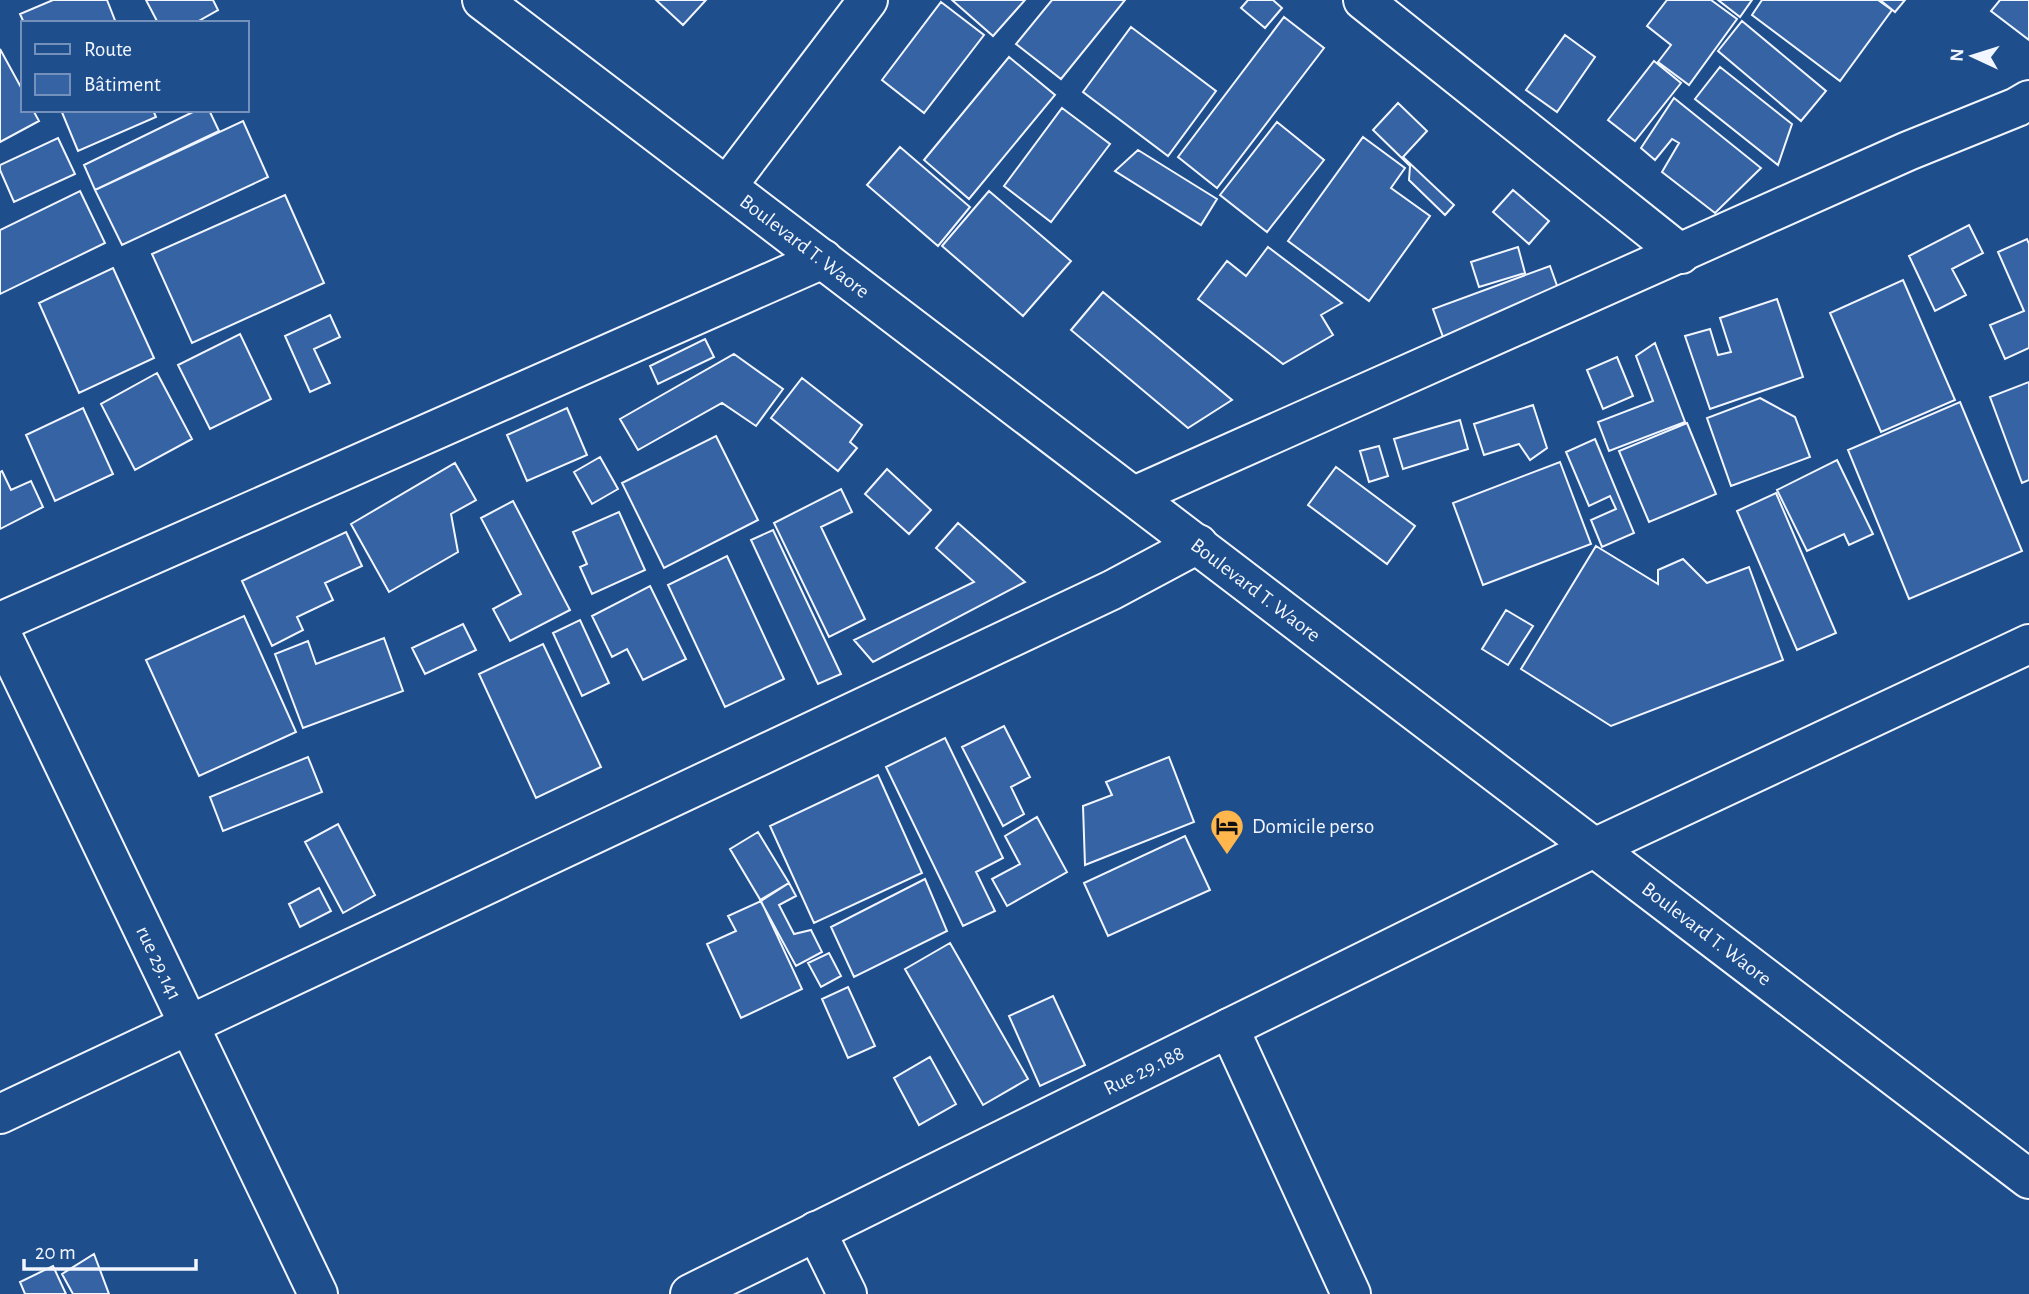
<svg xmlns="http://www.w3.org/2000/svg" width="2029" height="1294" viewBox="0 0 2029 1294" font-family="'Alegreya Sans',sans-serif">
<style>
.building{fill:#3563a3;stroke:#f2f6ff;stroke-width:2}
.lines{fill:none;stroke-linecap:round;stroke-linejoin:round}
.minor-casing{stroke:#f2f6ff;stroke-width:42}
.minor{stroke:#1f4e8c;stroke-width:38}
.labels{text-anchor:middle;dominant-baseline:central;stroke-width:5;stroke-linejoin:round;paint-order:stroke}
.street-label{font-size:21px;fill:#f2f6ff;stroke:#1f4e8c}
.poi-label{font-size:21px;fill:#f2f6ff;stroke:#1f4e8c;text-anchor:start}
</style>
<rect width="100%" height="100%" fill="#1f4e8c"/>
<path class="building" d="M 53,0 L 107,0 L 116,23 L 24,23 L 20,14 Z
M 146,0 L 213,0 L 218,10 L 195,23 L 158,23 Z
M 656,0 L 706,0 L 683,25 Z
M 952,0 L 1025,0 L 993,36 Z
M 1052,0 L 1125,0 L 1061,79 L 1016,44 Z
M 1248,0 L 1273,0 L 1282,8 L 1265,28 L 1241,8 Z
M 1667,0 L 1711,0 L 1737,19 L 1689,85 L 1658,62 L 1671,45 L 1647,26 Z
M 1718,0 L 1752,0 L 1740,17 Z
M 1762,0 L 1878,0 L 1892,10 L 1840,81 L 1752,15 Z
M 1880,0 L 1905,0 L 1895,12 Z
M 2000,0 L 2029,0 L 2029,40 L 1991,11 Z
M 941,2 L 984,35 L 924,113 L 882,80 Z
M 1284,17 L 1324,48 L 1217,188 L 1178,157 Z
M 1742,21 L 1826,91 L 1801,121 L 1718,51 Z
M 1131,27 L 1216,91 L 1168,156 L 1083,92 Z
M 1565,35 L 1595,57 L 1557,112 L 1526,90 Z
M 0,49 L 23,91 L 23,110 L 33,110 L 39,121 L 0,142 Z
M 1009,57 L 1055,95 L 969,199 L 924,160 Z
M 1654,61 L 1681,83 L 1635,141 L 1608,120 Z
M 1720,67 L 1792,124 L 1778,165 L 1695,99 Z
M 1674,98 L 1761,168 L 1715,213 L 1662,172 L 1679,143 L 1672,139 L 1655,160 L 1641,148 Z
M 1398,103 L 1427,131 L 1403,157 L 1454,205 L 1445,215 L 1409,180 L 1410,166 L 1373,130 Z
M 1062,108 L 1110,144 L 1051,222 L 1004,186 Z
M 61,110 L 153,110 L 156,117 L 78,151 Z
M 197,110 L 209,110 L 219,131 L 95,190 L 84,165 Z
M 243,121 L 268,177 L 122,245 L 95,190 Z
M 1277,122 L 1324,160 L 1267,232 L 1220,195 Z
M 1363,137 L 1405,168 L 1391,188 L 1430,216 L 1369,301 L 1288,241 Z
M 58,138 L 75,174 L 14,202 L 0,170 L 0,165 Z
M 900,147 L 970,207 L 938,246 L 867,185 Z
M 1138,150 L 1217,199 L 1201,225 L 1115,171 Z
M 1513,190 L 1549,221 L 1529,244 L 1493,212 Z
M 80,191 L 105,243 L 0,294 L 0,230 Z
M 989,191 L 1071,261 L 1023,316 L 942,246 Z
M 285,195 L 324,283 L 192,343 L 152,254 Z
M 1969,225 L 1983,253 L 1952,269 L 1966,295 L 1935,311 L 1909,256 Z
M 2027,239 L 2029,244 L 2029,348 L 2005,359 L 1990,325 L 2024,311 L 1998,252 Z
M 1268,247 L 1342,303 L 1321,315 L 1333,335 L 1283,364 L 1198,299 L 1227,261 L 1246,276 Z
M 1518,247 L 1525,273 L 1479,287 L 1471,262 Z
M 1550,266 L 1560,294 L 1443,337 L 1433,309 Z
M 113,268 L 154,358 L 79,393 L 39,303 Z
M 1903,280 L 1955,400 L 1881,432 L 1830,313 Z
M 1103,292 L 1232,400 L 1188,428 L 1071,330 Z
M 1777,299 L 1803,377 L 1710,409 L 1685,336 L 1710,329 L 1718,355 L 1731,352 L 1720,318 Z
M 330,315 L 340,337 L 314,349 L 330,383 L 310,392 L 285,336 Z
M 240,334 L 271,399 L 210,429 L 178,365 Z
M 705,339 L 714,357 L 658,384 L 650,366 Z
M 1655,343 L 1685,422 L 1609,451 L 1598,422 L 1653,401 L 1636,356 Z
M 734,354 L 783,389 L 756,426 L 722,403 L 638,450 L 620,419 Z
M 1617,357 L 1633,396 L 1603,409 L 1587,370 Z
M 157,373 L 192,439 L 135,470 L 101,404 Z
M 802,378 L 862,425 L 850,442 L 857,448 L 838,471 L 771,418 Z
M 2029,382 L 2029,480 L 2022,483 L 1990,397 Z
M 1760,398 L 1795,417 L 1810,457 L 1731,486 L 1707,418 Z
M 1960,402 L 2022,551 L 1909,599 L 1848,450 Z
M 1533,405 L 1547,448 L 1530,460 L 1519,444 L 1484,455 L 1474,424 Z
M 83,408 L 113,474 L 55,501 L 26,435 Z
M 567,408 L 587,455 L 527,481 L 507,435 Z
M 1460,420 L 1468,449 L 1403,469 L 1394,439 Z
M 1687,423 L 1716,494 L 1649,522 L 1619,451 Z
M 716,436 L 758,520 L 664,568 L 622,483 Z
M 1595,439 L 1634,533 L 1602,547 L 1591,520 L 1616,509 L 1610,496 L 1589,506 L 1566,452 Z
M 1379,446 L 1388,476 L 1369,482 L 1360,451 Z
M 600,457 L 618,489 L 592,504 L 574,472 Z
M 1837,460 L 1873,534 L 1849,545 L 1844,534 L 1807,551 L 1777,490 Z
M 1560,462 L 1591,544 L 1483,585 L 1453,503 Z
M 455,463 L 476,500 L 451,514 L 458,552 L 389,592 L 351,524 Z
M 1336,467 L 1415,526 L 1387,564 L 1308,505 Z
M 887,469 L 931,510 L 909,534 L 865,494 Z
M 2,471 L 11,490 L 31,481 L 43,507 L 0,529 L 0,472 Z
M 841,489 L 852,512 L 821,527 L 865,619 L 829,637 L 774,523 Z
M 1776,493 L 1836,633 L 1797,650 L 1737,511 Z
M 513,501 L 570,610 L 510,641 L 493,609 L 521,594 L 481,518 Z
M 619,512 L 645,570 L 592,594 L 580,567 L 587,564 L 573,532 Z
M 958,523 L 1025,582 L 873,662 L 854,640 L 974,582 L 936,548 Z
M 773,530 L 841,674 L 818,684 L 751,540 Z
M 346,532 L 362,566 L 325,583 L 333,600 L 297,617 L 303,630 L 272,646 L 242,581 Z
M 1596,546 L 1658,584 L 1658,570 L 1683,559 L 1707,583 L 1749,567 L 1783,660 L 1611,726 L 1521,669 Z
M 727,556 L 784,679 L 725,707 L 668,585 Z
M 650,586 L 686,659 L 643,680 L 627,649 L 612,657 L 592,616 Z
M 1506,610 L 1533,626 L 1508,665 L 1482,649 Z
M 244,616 L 296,732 L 199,776 L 146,660 Z
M 580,620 L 609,683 L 582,696 L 553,633 Z
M 463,624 L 476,650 L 425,674 L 412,648 Z
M 384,638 L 403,691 L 303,728 L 275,654 L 308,641 L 316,664 Z
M 543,644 L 601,767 L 536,798 L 479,674 Z
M 1004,726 L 1030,777 L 1011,787 L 1024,814 L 1003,826 L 962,747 Z
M 945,738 L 1003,858 L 976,872 L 995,911 L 963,926 L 886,767 Z
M 308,757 L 322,792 L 223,831 L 210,797 Z
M 1169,757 L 1194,822 L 1085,865 L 1083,806 L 1112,795 L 1106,782 Z
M 878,775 L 922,873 L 814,923 L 770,826 Z
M 1037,817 L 1067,872 L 1007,906 L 992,879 L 1020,864 L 1005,836 Z
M 338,824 L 375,895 L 343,913 L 305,842 Z
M 758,832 L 789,883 L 761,901 L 730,849 Z
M 1185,836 L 1210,890 L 1108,936 L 1084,883 Z
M 925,879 L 947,931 L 854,977 L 831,927 Z
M 789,883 L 796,896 L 779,905 L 794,934 L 811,930 L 822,952 L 796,966 L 760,900 Z
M 319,888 L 331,911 L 300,927 L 289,904 Z
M 761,901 L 802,989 L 741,1018 L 707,944 L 736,931 L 728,916 Z
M 950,943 L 1028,1079 L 983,1105 L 905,969 Z
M 829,953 L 841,976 L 821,987 L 808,963 Z
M 848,987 L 875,1046 L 848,1058 L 822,999 Z
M 1053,996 L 1085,1065 L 1040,1086 L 1009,1016 Z
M 930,1057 L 956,1104 L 919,1125 L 894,1078 Z
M 94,1254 L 109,1294 L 73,1294 L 62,1274 Z
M 53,1266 L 66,1294 L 25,1294 L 20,1282 Z"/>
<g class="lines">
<g class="minor-casing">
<g id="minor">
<path id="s1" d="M 482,0 L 2029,1179"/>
<path d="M 1363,0 L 1681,254"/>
<path d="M 727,186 L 868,0"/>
<path d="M 1134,496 L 1908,151 L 2017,107 L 2029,100"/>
<path d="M 0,622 L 823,259"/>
<path id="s2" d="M 0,631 L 318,1294"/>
<path d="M 1229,1028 L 1351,1294"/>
<path d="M 0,1114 L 1112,590 L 1198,544"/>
<path d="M 816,1231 L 847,1294"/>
<path id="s3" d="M 690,1294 L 1596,847 L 2029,644"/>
</g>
</g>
<use href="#minor" class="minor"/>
</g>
<defs>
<g id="hotel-pin" transform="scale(1.75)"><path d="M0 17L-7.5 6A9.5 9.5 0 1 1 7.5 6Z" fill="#ffb74d" stroke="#1f4e8c"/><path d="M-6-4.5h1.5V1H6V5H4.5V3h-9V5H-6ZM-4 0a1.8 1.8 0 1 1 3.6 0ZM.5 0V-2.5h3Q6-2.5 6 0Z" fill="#111"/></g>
</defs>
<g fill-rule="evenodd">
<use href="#hotel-pin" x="1227" y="826"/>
</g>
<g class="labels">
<g class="street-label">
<text stroke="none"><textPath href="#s1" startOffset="406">Boulevard T. Waore</textPath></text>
<text stroke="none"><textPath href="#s1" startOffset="973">Boulevard T. Waore</textPath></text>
<text stroke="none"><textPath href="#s1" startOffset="1540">Boulevard T. Waore</textPath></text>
<text stroke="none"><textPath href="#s2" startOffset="368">rue 29.141</textPath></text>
<text stroke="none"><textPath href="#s3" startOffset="506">Rue 29.188</textPath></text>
</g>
<g class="poi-label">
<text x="1252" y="826">Domicile perso</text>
</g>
</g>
<rect x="21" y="21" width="228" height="91" fill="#1f4e8c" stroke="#7391ba" stroke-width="2"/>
<rect x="35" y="44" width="35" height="10" fill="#1f4e8c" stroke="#7391ba" stroke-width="2"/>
<text x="84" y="56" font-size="21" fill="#f2f6ff">Route</text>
<rect x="35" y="74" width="35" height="21" fill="#3563a3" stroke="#7391ba" stroke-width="2"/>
<text x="84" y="91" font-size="21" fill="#f2f6ff">Bâtiment</text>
<g transform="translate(1973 56) rotate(274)" stroke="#1f4e8c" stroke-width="5" paint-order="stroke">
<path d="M0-5L12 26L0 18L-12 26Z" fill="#f2f6ff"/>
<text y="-10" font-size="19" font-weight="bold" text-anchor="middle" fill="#f2f6ff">N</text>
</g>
<path d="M24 1259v10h172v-10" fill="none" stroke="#f2f6ff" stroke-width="3.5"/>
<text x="35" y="1259" font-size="21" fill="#f2f6ff" stroke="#1f4e8c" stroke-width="5" paint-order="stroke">20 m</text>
</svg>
